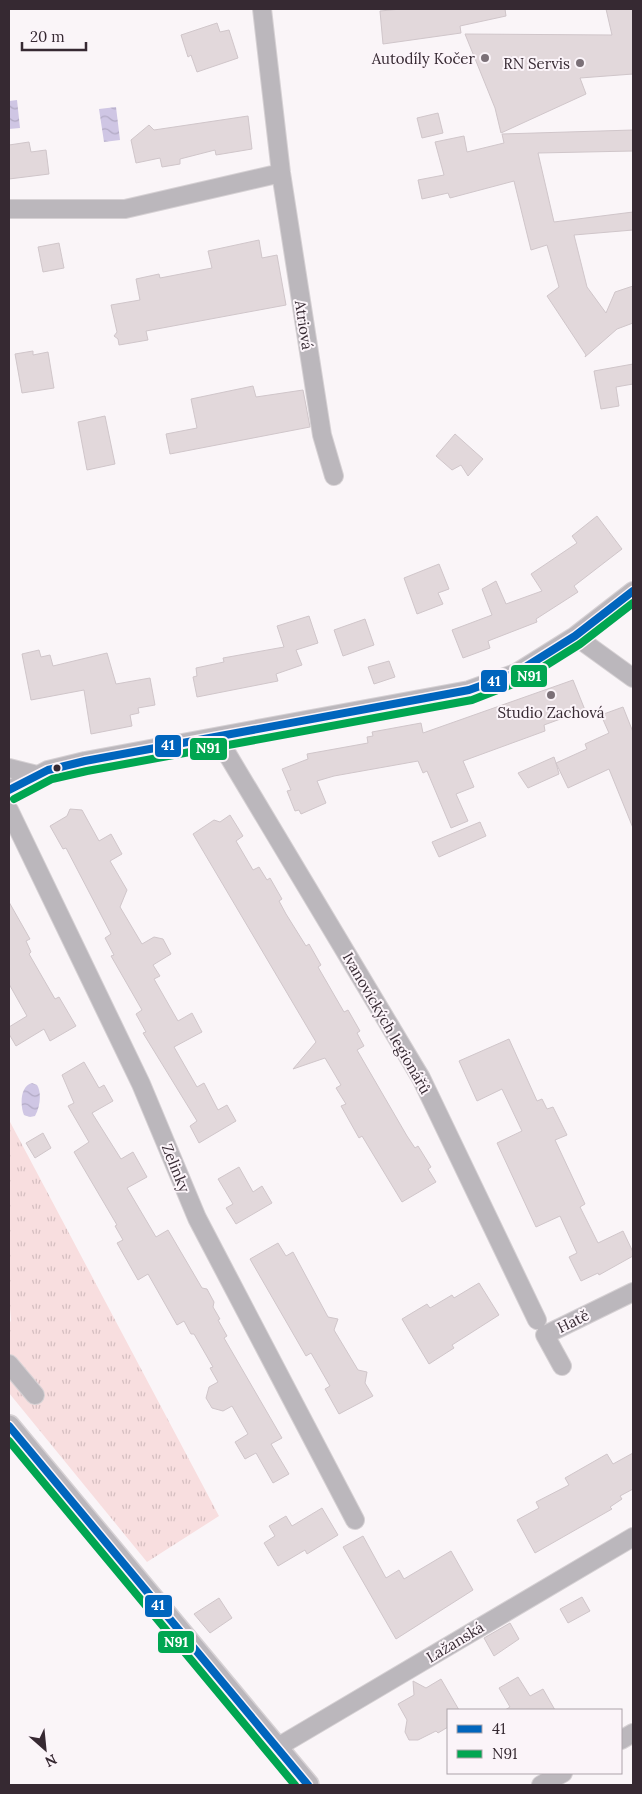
<svg xmlns="http://www.w3.org/2000/svg" width="642" height="1794" viewBox="0 0 642 1794" font-family="Lora,serif">
<style>
.grass{fill:url(#grass-tufts)}
.water{fill:url(#water-waves)}
.building{fill:#e2d8db;stroke:#d0c6ca}
.lines{fill:none;stroke-linecap:round;stroke-linejoin:round}
.minor-casing{stroke:#d6d1d4;stroke-width:20}
.tertiary-casing{stroke:#d6d1d4;stroke-width:24}
.minor{stroke:#bbb7bc;stroke-width:18}
.tertiary{stroke:#bbb7bc;stroke-width:21}
.bus-1-casing{stroke:#fbf4f9;stroke-width:11}
.bus-2-casing{stroke:#fbf4f9;stroke-width:11}
.bus-1{stroke:#0065bd;stroke-width:8}
.bus-2{stroke:#00a651;stroke-width:8}
.poi-dot{fill:#7b7077;stroke:#fbf4f9;stroke-width:2}
.bus-dot{fill:#362932;stroke:#fbf4f9;stroke-width:2}
.labels{text-anchor:middle;dominant-baseline:central;stroke-width:4;stroke-linejoin:round;paint-order:stroke}
.poi-label{font-size:15px;fill:#362932;stroke:#fbf4f9;text-anchor:end}
.street-label{font-size:15px;fill:#362932;stroke:#fbf4f9}
.line-badge{stroke:#fbf4f9;stroke-width:2}
.badge-label{font-size:14px;text-anchor:middle;font-weight:bold;fill:#fff}
</style>
<defs>
<pattern id="grass-tufts" width="24" height="20" patternUnits="userSpaceOnUse" patternTransform="scale(1.25)"><rect width="24" height="20" fill="#f8dedf"/><path d="M3 7l-1-3M5 7V3M7 7l1-3M15 17l-1-3M17 17v-4M19 17l1-3" fill="none" stroke="#d5bec0"/></pattern>
<pattern id="water-waves" width="16" height="10" patternUnits="userSpaceOnUse" patternTransform="scale(1.25)"><rect width="16" height="10" fill="#cfc6e4"/><path d="M0 5q4-4 8 0t8 0" fill="none" stroke="#b2aac4"/></pattern>
</defs>
<rect width="100%" height="100%" fill="#faf5f8"/>
<path class="grass" d="M 9,1120 L 219,1516 L 147,1562 L 9,1393 L 9,1325 L 11,1320 L 9,1296 Z"/>
<path class="water" d="M 17,100 L 20,128 L 9,129 L 9,101 Z
M 116,107 L 120,140 L 104,142 L 99,109 Z
M 32,1083 L 37,1085 C 42,1093 40,1107 35,1116 L 30,1117 L 24,1115 C 20,1105 20,1086 32,1083 Z"/>
<path class="building" d="M 401,9 L 505,9 L 506,16 L 460,26 L 461,33 L 383,44 L 380,11 Z
M 606,9 L 633,9 L 633,74 L 580,78 L 586,94 L 501,133 L 495,108 L 465,34 L 612,35 Z
M 217,23 L 220,32 L 229,30 L 238,58 L 197,72 L 191,55 L 188,57 L 181,35 Z
M 438,113 L 443,133 L 422,138 L 417,118 Z
M 248,116 L 252,149 L 216,155 L 215,150 L 180,159 L 180,164 L 162,167 L 160,158 L 136,163 L 131,140 L 149,125 L 154,130 Z
M 633,130 L 633,151 L 538,153 L 554,222 L 633,212 L 633,230 L 574,235 L 587,287 L 606,313 L 615,292 L 633,286 L 633,323 L 617,329 L 585,357 L 586,355 L 547,296 L 559,287 L 547,245 L 531,250 L 514,181 L 450,198 L 448,193 L 422,199 L 418,180 L 444,175 L 435,142 L 464,136 L 467,152 L 504,143 L 502,134 Z
M 29,142 L 31,152 L 46,150 L 49,174 L 9,179 L 9,145 Z
M 259,240 L 262,258 L 277,255 L 286,305 L 146,331 L 148,340 L 119,345 L 118,339 L 114,336 L 117,332 L 111,305 L 140,300 L 136,279 L 159,274 L 160,278 L 212,268 L 208,251 Z
M 59,243 L 64,268 L 43,272 L 38,247 Z
M 33,351 L 33,355 L 48,352 L 54,388 L 22,393 L 15,354 Z
M 633,364 L 633,384 L 616,387 L 619,406 L 601,409 L 594,371 Z
M 253,386 L 256,397 L 303,390 L 310,427 L 170,454 L 166,434 L 197,428 L 191,399 Z
M 105,416 L 115,464 L 87,470 L 78,422 Z
M 455,434 L 483,459 L 468,476 L 461,465 L 452,470 L 436,456 Z
M 597,516 L 622,549 L 574,586 L 578,592 L 536,619 L 537,622 L 488,641 L 490,648 L 463,658 L 452,630 L 492,615 L 482,589 L 496,581 L 506,604 L 542,591 L 531,574 L 577,543 L 572,536 Z
M 439,564 L 449,589 L 438,593 L 443,604 L 417,614 L 404,578 Z
M 309,616 L 318,643 L 296,650 L 302,665 L 276,674 L 278,681 L 197,697 L 193,677 L 197,676 L 196,668 L 224,662 L 223,658 L 284,647 L 277,626 Z
M 365,619 L 374,645 L 343,656 L 334,630 Z
M 39,650 L 41,657 L 50,655 L 53,666 L 107,653 L 116,684 L 150,678 L 155,705 L 138,708 L 139,713 L 130,715 L 132,726 L 91,734 L 84,690 L 31,700 L 22,654 Z
M 389,661 L 395,677 L 374,684 L 368,667 Z
M 573,680 L 585,710 L 544,725 L 545,731 L 463,761 L 474,787 L 456,794 L 468,821 L 451,828 L 427,771 L 423,773 L 418,761 L 334,776 L 317,781 L 326,803 L 301,814 L 299,810 L 295,811 L 287,791 L 291,790 L 282,769 L 308,759 L 307,754 L 368,743 L 367,737 L 373,736 L 372,732 L 421,723 L 423,733 Z
M 623,707 L 633,732 L 633,828 L 609,769 L 568,788 L 556,763 L 559,774 L 528,788 L 518,773 L 554,757 L 556,763 L 587,749 L 585,744 L 609,733 L 601,715 Z
M 70,809 L 82,810 L 99,841 L 111,834 L 122,854 L 110,861 L 127,890 L 120,907 L 142,944 L 154,937 L 163,939 L 171,954 L 153,965 L 160,976 L 154,979 L 178,1021 L 192,1013 L 202,1032 L 174,1047 L 197,1087 L 204,1083 L 218,1110 L 227,1105 L 236,1121 L 199,1143 L 190,1126 L 197,1121 L 143,1033 L 146,1032 L 136,1014 L 142,1010 L 111,956 L 114,955 L 105,938 L 111,934 L 66,848 L 63,849 L 50,826 L 67,816 Z
M 230,815 L 243,836 L 236,841 L 253,870 L 259,867 L 267,880 L 270,878 L 282,899 L 279,901 L 286,914 L 306,946 L 309,944 L 321,965 L 318,967 L 344,1012 L 348,1010 L 360,1031 L 357,1033 L 364,1046 L 357,1050 L 407,1136 L 415,1148 L 418,1146 L 431,1167 L 428,1169 L 436,1182 L 402,1202 L 362,1136 L 359,1138 L 341,1106 L 346,1104 L 336,1088 L 341,1085 L 325,1058 L 293,1069 L 316,1042 L 193,834 L 214,820 L 220,822 Z
M 480,822 L 486,836 L 439,857 L 432,842 Z
M 9,902 L 30,939 L 26,941 L 31,952 L 29,954 L 55,999 L 59,997 L 76,1026 L 50,1041 L 44,1029 L 16,1046 L 9,1034 L 9,1027 L 27,1016 L 9,984 Z
M 509,1039 L 537,1101 L 542,1099 L 547,1109 L 553,1107 L 567,1135 L 555,1140 L 585,1204 L 580,1207 L 598,1243 L 623,1231 L 633,1252 L 633,1256 L 599,1275 L 598,1273 L 581,1281 L 569,1257 L 577,1253 L 560,1216 L 536,1227 L 497,1143 L 522,1131 L 502,1089 L 477,1101 L 459,1061 Z
M 84,1062 L 99,1088 L 104,1085 L 113,1101 L 92,1113 L 121,1159 L 133,1152 L 147,1177 L 127,1188 L 156,1237 L 168,1230 L 202,1288 L 207,1289 L 214,1302 L 213,1307 L 220,1319 L 218,1320 L 227,1336 L 224,1338 L 282,1438 L 271,1444 L 289,1474 L 273,1483 L 256,1453 L 245,1459 L 235,1442 L 248,1434 L 232,1406 L 223,1411 L 212,1408 L 206,1398 L 209,1387 L 218,1382 L 210,1368 L 213,1367 L 194,1334 L 191,1334 L 184,1321 L 177,1325 L 148,1274 L 138,1280 L 117,1243 L 123,1240 L 115,1226 L 117,1225 L 74,1152 L 89,1142 L 68,1106 L 74,1103 L 62,1075 Z
M 43,1133 L 51,1148 L 35,1158 L 26,1143 Z
M 239,1167 L 253,1192 L 262,1186 L 272,1203 L 236,1224 L 226,1208 L 233,1204 L 218,1179 Z
M 278,1243 L 286,1256 L 293,1252 L 328,1317 L 338,1319 L 334,1330 L 358,1370 L 367,1372 L 365,1383 L 373,1396 L 339,1414 L 325,1389 L 330,1386 L 311,1353 L 306,1356 L 250,1259 Z
M 479,1283 L 499,1315 L 452,1345 L 454,1348 L 429,1364 L 402,1319 L 427,1304 L 430,1308 L 452,1295 L 454,1298 Z
M 633,1453 L 633,1489 L 620,1496 L 622,1499 L 610,1507 L 612,1509 L 535,1553 L 517,1520 L 539,1508 L 536,1502 L 569,1485 L 565,1478 L 607,1454 L 613,1464 Z
M 322,1508 L 338,1535 L 307,1554 L 305,1550 L 278,1566 L 264,1543 L 275,1536 L 269,1526 L 286,1516 L 292,1526 Z
M 363,1536 L 386,1578 L 399,1570 L 404,1579 L 451,1551 L 473,1590 L 396,1639 L 343,1547 Z
M 582,1597 L 590,1611 L 568,1623 L 560,1609 Z
M 219,1598 L 232,1618 L 210,1633 L 194,1614 Z
M 510,1623 L 519,1639 L 494,1656 L 484,1638 Z
M 518,1677 L 530,1696 L 543,1689 L 555,1710 L 505,1710 L 510,1707 L 499,1688 Z
M 441,1679 L 459,1710 L 448,1710 L 448,1727 L 438,1733 L 436,1731 L 418,1740 L 409,1740 L 405,1732 L 407,1720 L 398,1704 L 414,1695 L 413,1681 L 426,1688 Z"/>
<g class="lines">
<g class="minor-casing">
<path id="minor" d="M 262,9 L 281,173 L 322,435 L 334,476
M 9,209 L 125,209 L 281,173
M 575,636 L 633,678
M 217,737 L 421,1078 L 537,1320
M 9,768 L 37,775
M 9,790 L 48,770 L 85,761 L 469,690 L 516,673 L 575,636 L 633,591
M 9,810 L 141,1084 L 197,1218 L 355,1520
M 9,1364 L 35,1395
M 562,1366 L 545,1335 L 633,1292
M 621,1740 L 633,1733
M 276,1748 L 633,1537
M 541,1785 L 563,1773"/>
</g>
<g class="tertiary-casing">
<path id="tertiary" d="M 9,1426 L 308,1785"/>
</g>
<use href="#minor" class="minor"/>
<use href="#tertiary" class="tertiary"/>
<g class="bus-1-casing">
<path id="bus-1" d="M 9,790 L 48,770 L 85,761 L 469,690 L 516,673 L 575,636 L 633,591
M 9,1426 L 308,1785"/>
</g>
<g class="bus-2-casing">
<path id="bus-2" d="M 14,799 L 52,779 L 87,771 L 472,700 L 521,681 L 580,644 L 633,603
M 9,1441 L 295,1785"/>
</g>
<use href="#bus-1" class="bus-1"/>
<use href="#bus-2" class="bus-2"/>
</g>
<g class="poi-dot">
<circle cx="485" cy="58" r="5"/>
<circle cx="580" cy="63" r="5"/>
<circle cx="551" cy="695" r="5"/>
</g>
<circle class="bus-dot" cx="57" cy="768" r="4.5"/>
<g class="labels">
<g class="poi-label">
<text x="475" y="58">Autodíly Kočer</text>
<text x="570" y="63">RN Servis</text>
<text x="551" y="712" text-anchor="middle">Studio Zachová</text>
</g>
<g class="street-label">
<text transform="translate(304 325) rotate(81)">Atriová</text>
<text transform="translate(387 1023) rotate(60)">Ivanovických legionářů</text>
<text transform="translate(176 1168) rotate(68)">Zelinky</text>
<text transform="translate(573 1321) rotate(-26)">Hatě</text>
<text transform="translate(455 1642) rotate(-31)">Lažanská</text>
</g>
</g>
<g class="line-badge">
<rect x="510" y="664" width="38" height="24" rx="5" fill="#00a651"/>
<rect x="480" y="669" width="28" height="24" rx="5" fill="#0065bd"/>
<rect x="154" y="734" width="28" height="24" rx="5" fill="#0065bd"/>
<rect x="189" y="737" width="39" height="24" rx="5" fill="#00a651"/>
<rect x="144" y="1594" width="29" height="24" rx="5" fill="#0065bd"/>
<rect x="157" y="1630" width="38" height="24" rx="5" fill="#00a651"/>
</g>
<g class="badge-label">
<text x="529" y="681">N91</text>
<text x="494" y="686">41</text>
<text x="168" y="750">41</text>
<text x="208" y="753">N91</text>
<text x="158" y="1610">41</text>
<text x="176" y="1647">N91</text>
</g>
<rect width="642" height="1794" fill="none" stroke="#362932" stroke-width="20"/>
<rect x="447" y="1709" width="175" height="65" fill="#fbf4f9" stroke="#aca3a9"/>
<rect x="457" y="1725" width="25" height="8" fill="#0065bd" stroke="#aca3a9"/>
<text x="492" y="1734" font-size="15" fill="#362932">41</text>
<rect x="457" y="1750" width="25" height="8" fill="#00a651" stroke="#aca3a9"/>
<text x="492" y="1759" font-size="15" fill="#362932">N91</text>
<g transform="translate(45 1749) rotate(153)" stroke="#fbf4f9" stroke-width="4" paint-order="stroke">
<path d="M0-4L9 19L0 12L-9 19Z" fill="#362932"/>
<text y="-8" font-size="14" font-weight="bold" text-anchor="middle" fill="#362932">N</text>
</g>
<path d="M22 42v8h64v-8" fill="none" stroke="#362932" stroke-width="2.5"/>
<text x="30" y="42" font-size="15" fill="#362932" stroke="#fbf4f9" stroke-width="4" paint-order="stroke">20 m</text>
</svg>
